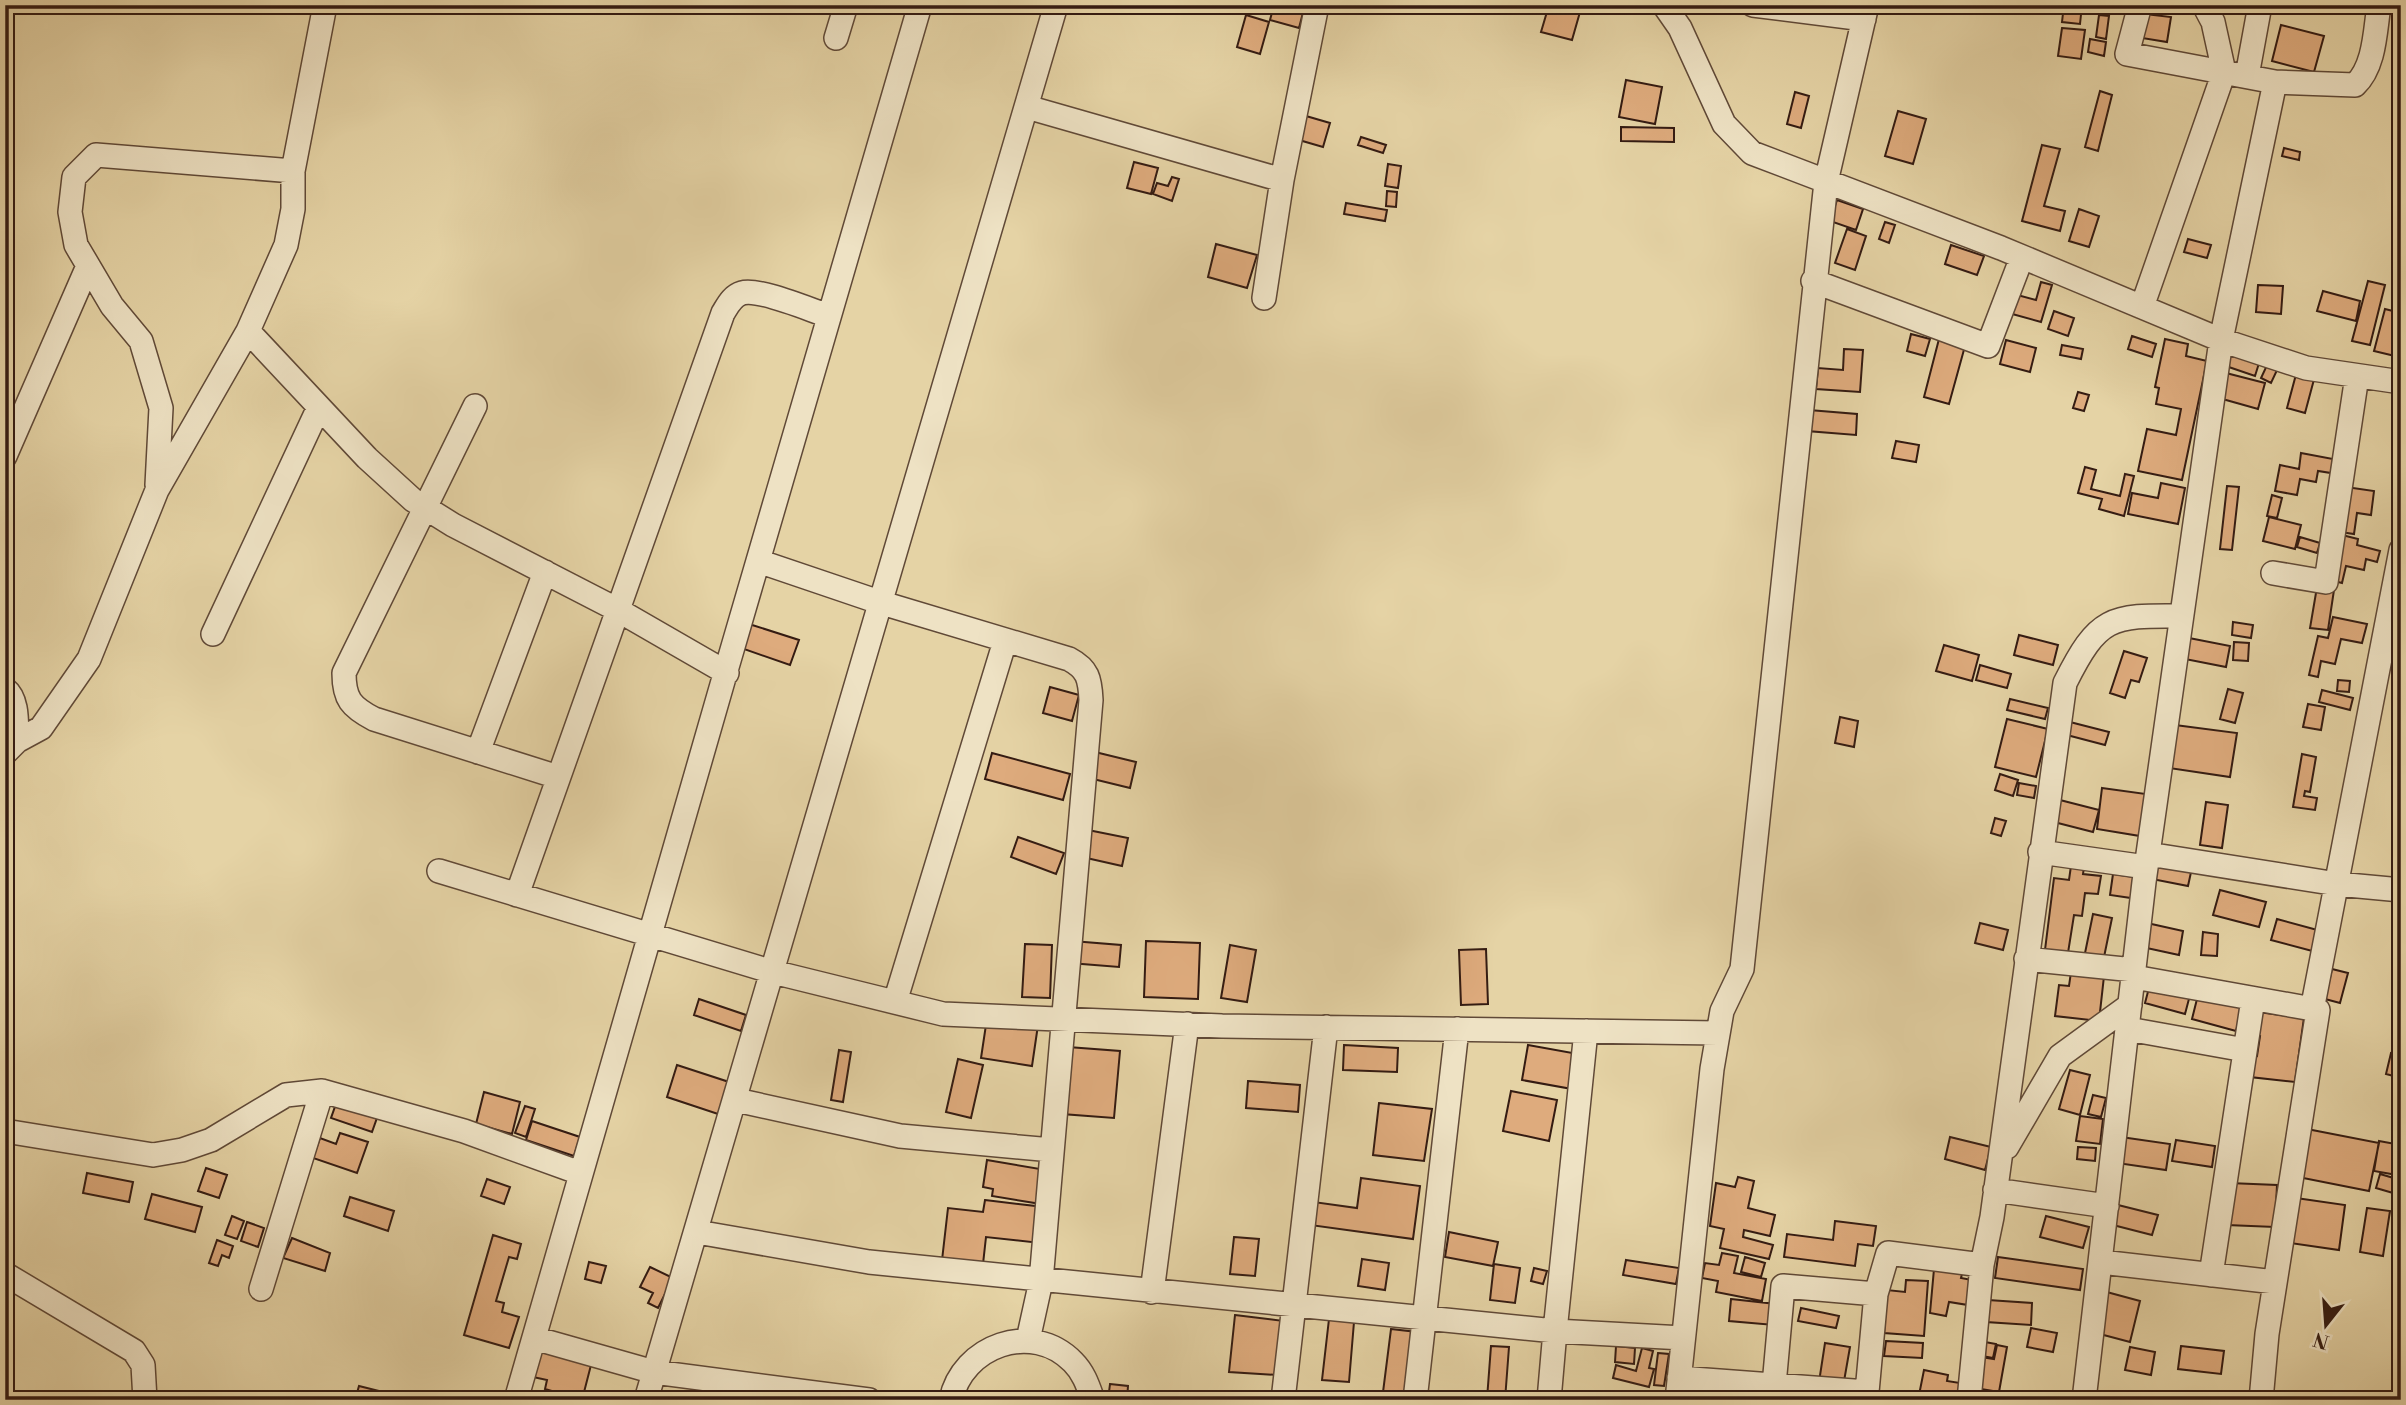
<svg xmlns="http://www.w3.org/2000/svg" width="2406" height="1405" viewBox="0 0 2406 1405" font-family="'Libre Bodoni',serif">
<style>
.building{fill:#deab7d;stroke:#341b12;stroke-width:2}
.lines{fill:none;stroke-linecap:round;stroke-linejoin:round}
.minor-casing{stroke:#604937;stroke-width:26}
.minor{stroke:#eee2c4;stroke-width:23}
</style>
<rect width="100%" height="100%" fill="#e5d3a5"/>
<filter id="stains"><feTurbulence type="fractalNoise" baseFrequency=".00286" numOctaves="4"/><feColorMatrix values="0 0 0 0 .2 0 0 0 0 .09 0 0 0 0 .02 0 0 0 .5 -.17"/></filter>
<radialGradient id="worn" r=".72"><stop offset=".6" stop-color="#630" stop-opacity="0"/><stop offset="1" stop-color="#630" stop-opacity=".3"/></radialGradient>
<path class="building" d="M 1274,5 L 1305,5 L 1299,28 L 1270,20 Z
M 1549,5 L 1582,5 L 1572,40 L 1541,32 Z
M 2064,5 L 2082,5 L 2080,24 L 2062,22 Z
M 2145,14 L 2171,17 L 2167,42 L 2142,38 Z
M 1246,15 L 1269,22 L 1260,54 L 1237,47 Z
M 2099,15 L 2109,16 L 2106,39 L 2096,37 Z
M 2281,25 L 2324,36 L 2314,72 L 2272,61 Z
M 2062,28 L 2085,30 L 2081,59 L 2058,56 Z
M 2090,39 L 2106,42 L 2104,56 L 2088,52 Z
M 1626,80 L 1662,87 L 1655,124 L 1619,117 Z
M 2100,91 L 2112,95 L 2098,151 L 2085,147 Z
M 1795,92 L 1809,96 L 1801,128 L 1787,124 Z
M 1898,111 L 1926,119 L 1913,164 L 1885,156 Z
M 1306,116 L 1330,123 L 1323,147 L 1299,140 Z
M 1621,127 L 1674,128 L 1674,142 L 1621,141 Z
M 1361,137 L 1386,145 L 1383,153 L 1358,145 Z
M 2042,145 L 2060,149 L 2044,206 L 2065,211 L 2060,231 L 2022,221 Z
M 2284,148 L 2300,152 L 2299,160 L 2282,156 Z
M 1134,162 L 1158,168 L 1151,194 L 1127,188 Z
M 1388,164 L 1401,166 L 1398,188 L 1385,186 Z
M 1172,177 L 1179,179 L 1172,201 L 1153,194 L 1157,183 L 1168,186 Z
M 1387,191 L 1397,192 L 1396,207 L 1386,206 Z
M 1837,200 L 1863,209 L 1856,230 L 1830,221 Z
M 1346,203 L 1387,210 L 1385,221 L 1344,214 Z
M 2079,209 L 2099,216 L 2089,247 L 2069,241 Z
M 1885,222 L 1895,225 L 1889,243 L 1879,239 Z
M 1847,229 L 1866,236 L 1855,270 L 1835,263 Z
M 2188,239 L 2211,245 L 2207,258 L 2184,252 Z
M 1216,244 L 1257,255 L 1247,288 L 1208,277 Z
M 1951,245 L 1984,256 L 1977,275 L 1945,264 Z
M 2368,281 L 2385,285 L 2370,345 L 2352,341 Z
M 2041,282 L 2052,285 L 2041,322 L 2005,312 L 2010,293 L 2036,300 Z
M 2258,285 L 2283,286 L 2281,314 L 2256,312 Z
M 2323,291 L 2360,301 L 2356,321 L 2317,311 Z
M 2385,309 L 2401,313 L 2401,335 L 2395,356 L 2374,351 Z
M 2054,311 L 2074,318 L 2068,336 L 2048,329 Z
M 1911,334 L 1930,339 L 1925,356 L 1907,351 Z
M 2132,336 L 2156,344 L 2152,357 L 2128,349 Z
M 1939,339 L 1965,346 L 1949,404 L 1924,397 Z
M 2165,339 L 2188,344 L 2186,356 L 2207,361 L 2182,480 L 2138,471 L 2147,429 L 2176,435 L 2181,409 L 2156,404 L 2159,388 L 2155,387 Z
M 2006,340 L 2036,348 L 2030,372 L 2000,364 Z
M 2062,345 L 2083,349 L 2081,359 L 2060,355 Z
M 2225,348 L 2260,360 L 2255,376 L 2220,364 Z
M 1844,349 L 1863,350 L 1860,392 L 1816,389 L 1818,368 L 1843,370 Z
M 2268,363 L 2278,368 L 2271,383 L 2261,378 Z
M 2298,367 L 2316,372 L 2305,413 L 2287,408 Z
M 2226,373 L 2265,383 L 2258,409 L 2219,398 Z
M 2078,392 L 2089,395 L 2084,411 L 2073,408 Z
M 1809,410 L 1857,414 L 1856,435 L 1807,431 Z
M 1896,441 L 1919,445 L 1916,462 L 1892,458 Z
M 2301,453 L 2333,459 L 2331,473 L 2318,471 L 2316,482 L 2300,479 L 2297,495 L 2275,491 L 2280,465 L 2299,469 Z
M 2085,467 L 2096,470 L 2091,489 L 2120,496 L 2125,474 L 2134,476 L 2124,516 L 2099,509 L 2102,499 L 2078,493 Z
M 2161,483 L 2185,488 L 2178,524 L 2128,514 L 2132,493 L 2158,498 Z
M 2227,486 L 2239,487 L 2232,550 L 2220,549 Z
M 2346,487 L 2374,491 L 2371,515 L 2357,513 L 2354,534 L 2340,532 Z
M 2272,495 L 2282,498 L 2277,518 L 2267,516 Z
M 2269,517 L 2301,525 L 2295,549 L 2263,541 Z
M 2342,535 L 2358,539 L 2357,545 L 2380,551 L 2377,562 L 2366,559 L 2364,570 L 2346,566 L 2342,583 L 2334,581 Z
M 2300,537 L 2320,543 L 2317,553 L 2297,547 Z
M 2317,587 L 2334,590 L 2328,630 L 2310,628 Z
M 2333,617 L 2367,624 L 2362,643 L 2341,639 L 2335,664 L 2321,661 L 2318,677 L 2309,675 L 2318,636 L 2328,638 Z
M 2233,622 L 2253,625 L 2251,638 L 2232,635 Z
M 749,624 L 799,640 L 790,665 L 741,648 Z
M 2393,628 L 2401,630 L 2401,653 L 2387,650 Z
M 2019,635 L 2058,645 L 2053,665 L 2014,655 Z
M 2189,638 L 2230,646 L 2226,667 L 2185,659 Z
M 2234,642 L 2249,643 L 2248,661 L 2233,660 Z
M 1944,645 L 1979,655 L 1972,681 L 1936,671 Z
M 2124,651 L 2147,658 L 2139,682 L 2131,680 L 2125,698 L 2110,693 Z
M 1980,665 L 2011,674 L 2007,688 L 1976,680 Z
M 2338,680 L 2350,681 L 2349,692 L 2337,691 Z
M 1050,687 L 1079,695 L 1072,721 L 1043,713 Z
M 2228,689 L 2243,693 L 2235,723 L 2220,719 Z
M 2322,690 L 2353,698 L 2350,710 L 2319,702 Z
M 2010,699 L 2048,708 L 2045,719 L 2007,710 Z
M 2308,704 L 2325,707 L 2321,730 L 2303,727 Z
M 1840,717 L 1858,721 L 1854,747 L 1835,743 Z
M 2007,719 L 2048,729 L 2036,777 L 1995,767 Z
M 2066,721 L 2109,732 L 2105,745 L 2063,734 Z
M 2175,725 L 2237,733 L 2230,777 L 2169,768 Z
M 1095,752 L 1136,762 L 1130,788 L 1089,778 Z
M 992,753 L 1070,774 L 1063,800 L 985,779 Z
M 2302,754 L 2316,757 L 2310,792 L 2305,791 L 2304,796 L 2317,798 L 2315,810 L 2293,807 Z
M 2000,774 L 2018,780 L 2013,796 L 1995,790 Z
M 2019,783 L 2036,786 L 2034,798 L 2017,795 Z
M 2102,788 L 2146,794 L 2140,836 L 2097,829 Z
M 2056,799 L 2099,810 L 2093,832 L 2050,821 Z
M 2206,802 L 2228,805 L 2222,848 L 2200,845 Z
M 1995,818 L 2006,821 L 2001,836 L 1991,833 Z
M 1088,830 L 1128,838 L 1122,866 L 1082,857 Z
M 1018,837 L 1064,853 L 1056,874 L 1011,857 Z
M 2156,856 L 2193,863 L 2188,886 L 2152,879 Z
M 2072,859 L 2085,861 L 2083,874 L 2101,876 L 2098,894 L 2085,893 L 2082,916 L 2074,915 L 2068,953 L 2045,950 L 2054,878 L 2069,880 Z
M 2113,874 L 2141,878 L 2138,899 L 2110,895 Z
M 2220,890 L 2266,902 L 2259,927 L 2213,915 Z
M 2093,914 L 2112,918 L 2103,962 L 2084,958 Z
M 2277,919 L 2321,931 L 2316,952 L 2271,940 Z
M 1980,923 L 2008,930 L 2003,950 L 1975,943 Z
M 2147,923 L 2183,931 L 2179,955 L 2142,947 Z
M 2203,932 L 2218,934 L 2217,956 L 2201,955 Z
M 1072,941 L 1121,945 L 1119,967 L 1070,963 Z
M 1146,941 L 1200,943 L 1198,999 L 1144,997 Z
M 1025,944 L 1052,945 L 1050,998 L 1022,997 Z
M 1230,945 L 1256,950 L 1247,1002 L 1221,998 Z
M 1486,949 L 1488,1004 L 1461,1005 L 1459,950 Z
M 2332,969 L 2348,973 L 2340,1003 L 2325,999 Z
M 2071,972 L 2104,976 L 2099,1021 L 2055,1016 L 2059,985 L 2069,986 Z
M 2150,984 L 2190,995 L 2185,1014 L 2145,1003 Z
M 2199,991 L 2244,1003 L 2236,1031 L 2192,1019 Z
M 699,999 L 746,1015 L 741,1031 L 694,1015 Z
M 2258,1012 L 2304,1018 L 2295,1082 L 2250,1077 L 2252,1055 L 2257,1056 L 2260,1036 L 2255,1035 Z
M 987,1018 L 1038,1025 L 1032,1066 L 981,1058 Z
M 2401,1042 L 2401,1078 L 2386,1074 L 2391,1053 L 2397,1055 Z
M 1344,1045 L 1398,1048 L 1397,1072 L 1343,1070 Z
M 1528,1045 L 1578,1054 L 1572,1089 L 1522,1080 Z
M 1068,1047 L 1120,1051 L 1114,1118 L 1062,1114 Z
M 839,1050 L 851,1052 L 843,1102 L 831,1100 Z
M 958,1059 L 983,1065 L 971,1118 L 946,1112 Z
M 677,1065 L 729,1082 L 718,1114 L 667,1097 Z
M 2070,1070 L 2090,1075 L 2080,1115 L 2059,1109 Z
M 1248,1081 L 1300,1085 L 1298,1112 L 1246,1108 Z
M 1511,1091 L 1557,1100 L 1549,1141 L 1503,1131 Z
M 484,1092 L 520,1102 L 512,1134 L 476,1124 Z
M 2093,1095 L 2106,1098 L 2101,1117 L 2088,1114 Z
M 337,1101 L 378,1115 L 372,1132 L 331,1118 Z
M 1379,1103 L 1432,1109 L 1424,1161 L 1373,1155 Z
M 525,1106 L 535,1109 L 526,1137 L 515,1133 Z
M 2080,1116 L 2103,1119 L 2100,1144 L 2076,1141 Z
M 532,1121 L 580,1137 L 574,1156 L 526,1140 Z
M 2307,1129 L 2379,1143 L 2369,1191 L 2298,1177 Z
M 340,1133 L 368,1142 L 357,1173 L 313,1158 L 320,1138 L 336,1144 Z
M 1950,1137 L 1991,1147 L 1985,1170 L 1945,1159 Z
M 2121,1137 L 2170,1144 L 2166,1170 L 2117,1163 Z
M 2176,1140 L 2215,1146 L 2212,1167 L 2172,1161 Z
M 2379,1141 L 2401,1145 L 2397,1175 L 2374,1171 Z
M 2078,1147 L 2096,1148 L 2095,1161 L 2077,1159 Z
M 987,1160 L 1046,1170 L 1041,1204 L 992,1196 L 993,1189 L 983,1187 Z
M 206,1168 L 227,1175 L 219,1198 L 198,1191 Z
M 87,1173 L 133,1182 L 129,1202 L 83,1193 Z
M 2380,1174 L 2397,1179 L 2393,1193 L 2376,1188 Z
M 1738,1177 L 1754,1181 L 1748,1208 L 1775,1215 L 1770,1236 L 1744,1230 L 1743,1237 L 1773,1245 L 1769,1259 L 1720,1248 L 1724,1229 L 1710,1226 L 1716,1183 L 1735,1187 Z
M 1361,1178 L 1420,1186 L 1413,1239 L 1310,1225 L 1314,1202 L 1357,1208 Z
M 487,1179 L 510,1187 L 504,1204 L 481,1196 Z
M 2229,1183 L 2277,1185 L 2275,1227 L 2227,1225 Z
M 152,1194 L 202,1207 L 195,1232 L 145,1219 Z
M 350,1197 L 394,1211 L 388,1231 L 344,1216 Z
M 2296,1198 L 2345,1205 L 2339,1250 L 2290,1243 Z
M 985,1200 L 1044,1207 L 1040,1243 L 986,1237 L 982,1273 L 941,1269 L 948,1208 L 983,1212 Z
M 2114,1204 L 2158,1215 L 2152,1235 L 2109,1224 Z
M 2367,1208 L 2390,1211 L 2383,1256 L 2360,1252 Z
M 232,1216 L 244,1221 L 237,1239 L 225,1235 Z
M 2046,1216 L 2089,1227 L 2083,1248 L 2040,1237 Z
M 1835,1221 L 1876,1226 L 1873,1246 L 1858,1244 L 1855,1266 L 1784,1257 L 1787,1234 L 1833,1240 Z
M 247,1222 L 264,1228 L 258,1247 L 241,1241 Z
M 1449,1232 L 1498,1242 L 1493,1266 L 1445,1257 Z
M 493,1235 L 521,1244 L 517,1259 L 509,1257 L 496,1301 L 504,1303 L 502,1312 L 519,1317 L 509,1348 L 464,1335 Z
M 1234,1237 L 1259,1239 L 1255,1276 L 1230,1274 Z
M 292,1238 L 330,1253 L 325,1271 L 283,1258 Z
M 217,1240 L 233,1246 L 229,1258 L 222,1255 L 218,1266 L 209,1263 Z
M 1722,1253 L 1738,1256 L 1734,1273 L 1766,1279 L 1762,1301 L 1716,1292 L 1718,1281 L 1702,1278 L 1705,1263 L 1719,1265 Z
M 1745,1257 L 1765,1263 L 1761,1277 L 1741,1272 Z
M 1998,1257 L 2083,1269 L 2080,1290 L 1995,1278 Z
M 1362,1259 L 1389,1263 L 1385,1290 L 1358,1286 Z
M 1626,1260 L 1679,1268 L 1676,1284 L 1623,1275 Z
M 589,1262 L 606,1266 L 601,1283 L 585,1279 Z
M 1494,1264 L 1520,1268 L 1515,1303 L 1490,1300 Z
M 650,1267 L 673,1278 L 658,1308 L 648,1303 L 653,1293 L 640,1287 Z
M 1534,1268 L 1547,1271 L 1543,1284 L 1531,1281 Z
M 1934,1269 L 1962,1274 L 1961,1278 L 1972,1280 L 1968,1305 L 1949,1302 L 1946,1316 L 1930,1313 Z
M 1906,1280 L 1928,1281 L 1924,1336 L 1884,1333 L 1887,1290 L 1905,1292 Z
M 2103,1291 L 2140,1301 L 2130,1342 L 2096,1333 Z
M 1731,1299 L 1776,1304 L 1774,1325 L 1729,1321 Z
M 1988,1300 L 2032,1303 L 2031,1325 L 1986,1322 Z
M 1801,1308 L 1839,1316 L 1836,1328 L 1798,1321 Z
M 1235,1315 L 1284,1321 L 1278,1375 L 1229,1372 Z
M 1329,1319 L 1354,1322 L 1349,1382 L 1322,1380 Z
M 2031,1328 L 2057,1333 L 2053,1352 L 2027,1347 Z
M 1391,1329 L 1417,1332 L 1409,1400 L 1382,1400 Z
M 1886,1341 L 1923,1343 L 1922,1358 L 1884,1356 Z
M 1985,1342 L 1996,1344 L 1993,1358 L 1982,1356 Z
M 1825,1343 L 1850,1347 L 1843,1387 L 1819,1382 Z
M 1997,1345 L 2007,1347 L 1999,1392 L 1975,1388 L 1981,1357 L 1994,1359 Z
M 1491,1346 L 1509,1347 L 1505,1400 L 1487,1399 Z
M 1616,1346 L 1635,1348 L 1634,1364 L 1615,1362 Z
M 2181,1346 L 2224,1351 L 2221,1374 L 2178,1369 Z
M 2130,1347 L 2155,1352 L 2151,1375 L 2125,1370 Z
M 1642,1348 L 1653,1351 L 1649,1368 L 1654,1369 L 1649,1387 L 1613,1378 L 1616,1365 L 1636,1371 Z
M 540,1351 L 591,1365 L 582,1400 L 545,1389 L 547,1380 L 533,1377 Z
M 1658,1353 L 1669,1354 L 1664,1386 L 1654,1385 Z
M 1924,1370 L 1948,1375 L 1947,1381 L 1960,1383 L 1957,1400 L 1918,1400 Z
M 1110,1384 L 1128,1386 L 1127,1400 L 1108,1400 Z
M 359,1386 L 379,1391 L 377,1400 L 355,1400 Z
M 153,1390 L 177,1396 L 176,1400 L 150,1400 Z"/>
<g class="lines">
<g class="minor-casing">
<path id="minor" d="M 1664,5 L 1680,28 L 1724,124 L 1752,153 L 2001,248 L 2221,340 L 2306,368 L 2401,382
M 1753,5 L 1864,19
M 836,38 L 846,5
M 2247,76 L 2260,5
M 2275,82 L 2355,85 C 2375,66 2375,31 2379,5
M 1027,107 L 1282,180 L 1317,5
M 1813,281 L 1988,346 L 2022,257
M 1264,298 L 1282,180
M 2142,307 L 2224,72 L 2213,22 L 2204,5
M 248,331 L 367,458 L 413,500 L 453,525 L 616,609 L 727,673
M 475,406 L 344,673 C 344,699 351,707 374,719 L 558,777
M 5,456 L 88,266
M 157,485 L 161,408 L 141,341 L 112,306 L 76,245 L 70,212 L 74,177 L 96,155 L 293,171
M 758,561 L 882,603 L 1069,659 C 1088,669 1090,679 1091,700 L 1041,1281 L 1028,1340
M 2273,573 L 2326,582 L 2357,376
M 213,634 L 319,407
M 5,689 C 19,700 16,725 17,741
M 478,752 L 545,572
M 5,753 L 17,741 L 41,728 L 89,659 L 157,490 L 248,331 L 286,245 L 293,209 L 293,171 L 325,5
M 2040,852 L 2146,867
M 2148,854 L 2337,884 L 2401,890
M 439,871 L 773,972 L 943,1014 L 1222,1026 L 1718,1033
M 517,895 L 723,313 C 728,305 732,296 742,293 C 759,288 810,310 829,316
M 2026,959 L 2134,970
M 2134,977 L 2318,1010 L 2267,1334 L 2261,1400
M 895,1002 L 1005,641
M 2312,1010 L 2401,550
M 2128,1029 L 2245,1050
M 736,1100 L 900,1136 L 1052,1150
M 5,1131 L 153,1155 L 182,1150 L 211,1140 L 286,1095 L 322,1091 L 464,1131 L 580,1173
M 2007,1147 L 2060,1056 L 2130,1005
M 1995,1190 L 2107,1206
M 697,1232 L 869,1262 L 1555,1331 L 1586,1031
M 2101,1262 L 2275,1282
M 5,1274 L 134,1351 L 143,1365 L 145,1400
M 2211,1275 L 2253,999
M 261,1289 L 322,1091
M 1152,1292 L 1187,1024
M 534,1338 L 654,1372 L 869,1400
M 1679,1378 L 1867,1392 L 1876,1294 L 1888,1253 L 1982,1265
M 1774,1385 L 1783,1286 L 1876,1294
M 516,1400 C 649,934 784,470 920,5
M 646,1400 L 1056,5
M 951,1400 C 962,1346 1032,1320 1073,1362 C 1084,1373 1088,1386 1093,1400
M 1283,1400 L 1326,1027
M 1415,1400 L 1457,1029
M 1549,1400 L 1555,1331 L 1683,1338
M 1677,1400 L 1712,1069 L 1722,1011 L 1742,969 L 1826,182 L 1867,5
M 1969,1400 L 1982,1265 L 1992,1217 L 2065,683 C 2098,617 2110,615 2181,616
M 2084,1400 L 2144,882 L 2221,340 L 2275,82 L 2127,54 L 2140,5"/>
</g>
<use href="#minor" class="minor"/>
</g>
<rect width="2406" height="1405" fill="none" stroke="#e5d3a5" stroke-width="28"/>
<rect x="7" y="7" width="2392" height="1391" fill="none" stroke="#341b12" stroke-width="3.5"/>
<rect x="14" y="14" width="2378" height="1377" fill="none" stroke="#341b12" stroke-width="2"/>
<g transform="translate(2326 1325) rotate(197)" stroke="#eee2c4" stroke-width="5" paint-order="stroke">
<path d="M0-5L12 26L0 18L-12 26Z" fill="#341b12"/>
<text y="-10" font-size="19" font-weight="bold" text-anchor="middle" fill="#341b12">N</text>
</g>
<rect width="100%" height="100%" filter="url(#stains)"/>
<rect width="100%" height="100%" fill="url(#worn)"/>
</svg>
